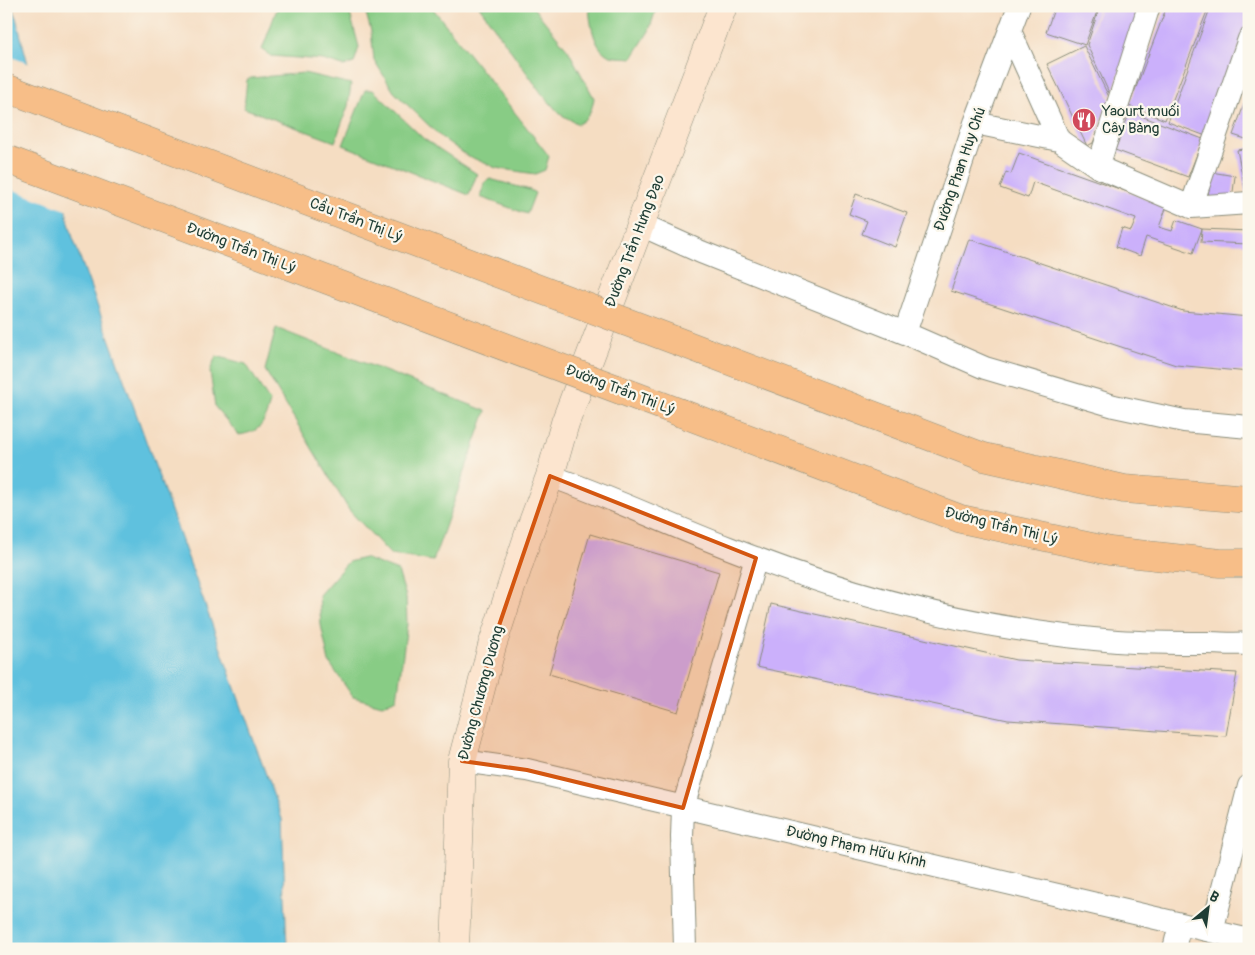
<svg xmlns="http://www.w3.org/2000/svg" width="1255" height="955" viewBox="0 0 1255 955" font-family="Pangolin,sans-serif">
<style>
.green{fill:#88cc85;stroke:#54845c}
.water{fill:#5fc1de;stroke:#3f7f89}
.pier{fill:#f5ddc2}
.building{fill:#cbb0fb}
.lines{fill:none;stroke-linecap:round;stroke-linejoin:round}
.minor-casing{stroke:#8a8d7b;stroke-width:24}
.secondary-casing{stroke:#8a8d7b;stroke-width:29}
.primary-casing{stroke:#8a8d7b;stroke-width:29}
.minor{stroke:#fff;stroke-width:22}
.secondary{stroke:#fce5cf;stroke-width:28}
.primary{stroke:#f7be88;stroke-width:28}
.primary-bridge-casing{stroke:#8a8d7b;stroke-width:29;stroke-linecap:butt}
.primary-bridge{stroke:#f7be88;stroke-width:28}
.marked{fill:#d45610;fill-opacity:0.2;stroke:#d45610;stroke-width:4;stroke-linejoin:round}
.labels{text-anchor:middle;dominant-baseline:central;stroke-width:4.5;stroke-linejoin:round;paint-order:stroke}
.poi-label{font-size:15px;fill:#1f3d34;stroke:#fbf7ec;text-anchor:start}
.street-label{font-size:15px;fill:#1f3d34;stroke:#fbf7ec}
</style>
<rect width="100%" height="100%" fill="#fbf7ec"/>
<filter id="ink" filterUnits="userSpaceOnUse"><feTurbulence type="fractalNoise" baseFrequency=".02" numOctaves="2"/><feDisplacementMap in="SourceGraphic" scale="10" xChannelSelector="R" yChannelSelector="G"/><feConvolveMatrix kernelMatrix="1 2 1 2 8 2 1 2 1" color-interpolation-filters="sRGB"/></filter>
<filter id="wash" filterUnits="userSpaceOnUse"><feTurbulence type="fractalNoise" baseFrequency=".0096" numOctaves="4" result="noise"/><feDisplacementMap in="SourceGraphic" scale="20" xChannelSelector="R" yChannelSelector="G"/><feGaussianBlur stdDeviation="1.12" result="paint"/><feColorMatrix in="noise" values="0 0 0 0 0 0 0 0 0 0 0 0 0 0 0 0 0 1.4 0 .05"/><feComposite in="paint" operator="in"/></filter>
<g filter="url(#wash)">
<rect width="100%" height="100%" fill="#f5ddc2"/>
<path class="green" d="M 278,6 L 348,6 L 359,47 L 354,63 L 343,66 L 323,60 L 271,56 L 262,50 Z
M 364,6 L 431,6 L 549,156 L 545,170 L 535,174 L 496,168 L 466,155 L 441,137 L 394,92 L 374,60 L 371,31 Z
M 479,6 L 532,6 L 537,12 L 568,50 L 594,98 C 592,110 589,118 578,124 L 560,114 L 542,94 Z
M 589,6 L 657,6 L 649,31 L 632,58 C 625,57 614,58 608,55 C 593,47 590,21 589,6 Z
M 304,73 L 351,84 L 348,106 L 335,142 L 244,108 L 247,80 L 251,78 Z
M 365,90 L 373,90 L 424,139 L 477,174 L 469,195 L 343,145 Z
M 490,179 L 530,190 L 535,193 L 527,214 L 480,197 L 485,182 Z
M 276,328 L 486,411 L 433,561 L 391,555 L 349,510 L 265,370 Z
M 216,356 L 246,364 L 270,402 C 264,424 262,431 239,435 L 215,407 L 210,371 Z
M 364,558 L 398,571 L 406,597 L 407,624 L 397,699 L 382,705 L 353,697 L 329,662 L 321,625 L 319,595 L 348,562 Z"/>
<path class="water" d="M 6,6 L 13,6 L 73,238 L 282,819 L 287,949 L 6,949 Z"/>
<path class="pier" d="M 6,55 L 30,64 L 68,211 L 6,187 Z"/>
<g id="blocks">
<path class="building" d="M 1055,6 L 1099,6 L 1085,45 L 1046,32 Z
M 1100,6 L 1143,6 L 1111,97 L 1087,45 Z
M 1167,6 L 1209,6 L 1165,120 L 1129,106 Z
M 1211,6 L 1249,6 L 1249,22 L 1206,136 L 1168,122 Z
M 1084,46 L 1110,99 L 1093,143 L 1087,146 L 1047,64 Z
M 1249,91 L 1249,140 L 1233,135 Z
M 1130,112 L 1203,139 L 1188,177 L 1115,150 Z
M 1249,148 L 1249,203 L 1248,203 L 1237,150 Z
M 1019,153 L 1167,206 L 1159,227 L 1172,231 L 1176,220 L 1202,229 L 1193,253 L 1146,237 L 1140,256 L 1116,247 L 1122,228 L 1131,231 L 1136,219 L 1033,182 L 1028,198 L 1000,188 L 1006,172 L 1011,174 Z
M 1211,172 L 1235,176 L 1232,200 L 1208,197 Z
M 856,194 L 907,213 L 895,247 L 862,234 L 867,221 L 849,214 Z
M 1202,229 L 1249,231 L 1249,244 L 1201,242 Z
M 969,239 L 1183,311 L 1249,317 L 1249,372 L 1176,365 L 951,291 Z
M 590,534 L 719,572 L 678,712 L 549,674 Z
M 771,604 L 1016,660 L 1237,673 L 1226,736 L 1008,720 L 757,667 Z"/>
</g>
</g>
<g filter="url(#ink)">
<use href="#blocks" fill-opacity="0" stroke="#8a8d7b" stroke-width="1"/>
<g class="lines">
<g class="minor-casing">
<path id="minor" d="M 1010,31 L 1059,140
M 975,123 L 1059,140 L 1098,167 L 1191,207 L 1249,203
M 1098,167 L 1149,6
M 1191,207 L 1249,39
M 641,225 L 701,252 L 905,333 L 985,368 L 1114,406 L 1184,421 L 1249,427
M 905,333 L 975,123 L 1019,6
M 550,476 C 611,497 669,525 729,548 C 853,597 983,631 1117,641 C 1147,643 1177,643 1207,643 C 1221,643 1235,645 1249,643
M 462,761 L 527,770 L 1249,940
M 1212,931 L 1249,786
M 685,949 L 682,837 L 683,808 L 756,558
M 1174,949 L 1180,924"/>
</g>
<g class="secondary-casing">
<path id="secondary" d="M 455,949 L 462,761 L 492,646 L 530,530 L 550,476 L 565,423 L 723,6"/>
</g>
<g class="primary-casing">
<path id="primary" d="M 706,352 L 984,457 L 1124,489 L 1249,499
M 681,413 L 961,519 L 1110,551 L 1220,563 L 1249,563"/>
</g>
<use href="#minor" class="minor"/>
<use href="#secondary" class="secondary"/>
<use href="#primary" class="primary"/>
<g class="primary-bridge-casing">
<path id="primary-bridge" d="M 6,88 L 706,352
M 6,159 L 681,413"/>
</g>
<use href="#primary-bridge" class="primary-bridge"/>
</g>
</g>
<path class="marked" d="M 550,476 L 756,558 L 683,808 L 527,770 L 462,761 L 492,646 Z"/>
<defs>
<g id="restaurant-disc" transform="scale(1.25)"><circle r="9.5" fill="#d1495b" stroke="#fbf7ec"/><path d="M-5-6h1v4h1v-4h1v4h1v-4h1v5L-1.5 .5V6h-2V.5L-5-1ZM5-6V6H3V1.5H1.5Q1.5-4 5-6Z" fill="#fff"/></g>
</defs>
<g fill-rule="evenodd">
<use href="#restaurant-disc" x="1084" y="120"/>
</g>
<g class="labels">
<g class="poi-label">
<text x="1102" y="111">Yaourt muối<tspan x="1102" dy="17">Cây Bàng</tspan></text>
</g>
<g class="street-label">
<text transform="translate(960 169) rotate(-71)">Đường Phan Huy Chú</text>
<text transform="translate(356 220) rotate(21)">Cầu Trần Thị Lý</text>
<text transform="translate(635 241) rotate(-69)">Đường Trần Hưng Đạo</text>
<text transform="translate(241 248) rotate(21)">Đường Trần Thị Lý</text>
<text transform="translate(620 390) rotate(21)">Đường Trần Thị Lý</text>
<text transform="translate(1001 526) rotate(14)">Đường Trần Thị Lý</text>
<text transform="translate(481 693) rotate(-75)">Đường Chương Dương</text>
<text transform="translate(856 847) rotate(13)">Đường Phạm Hữu Kính</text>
</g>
</g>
<rect width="1255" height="955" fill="none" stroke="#fbf7ec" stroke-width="25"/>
<g transform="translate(1208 908) rotate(29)" stroke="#fbf7ec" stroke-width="4" paint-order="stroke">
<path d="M0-4L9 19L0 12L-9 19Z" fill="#1f3d34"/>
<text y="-8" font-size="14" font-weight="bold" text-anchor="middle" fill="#1f3d34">B</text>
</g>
</svg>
